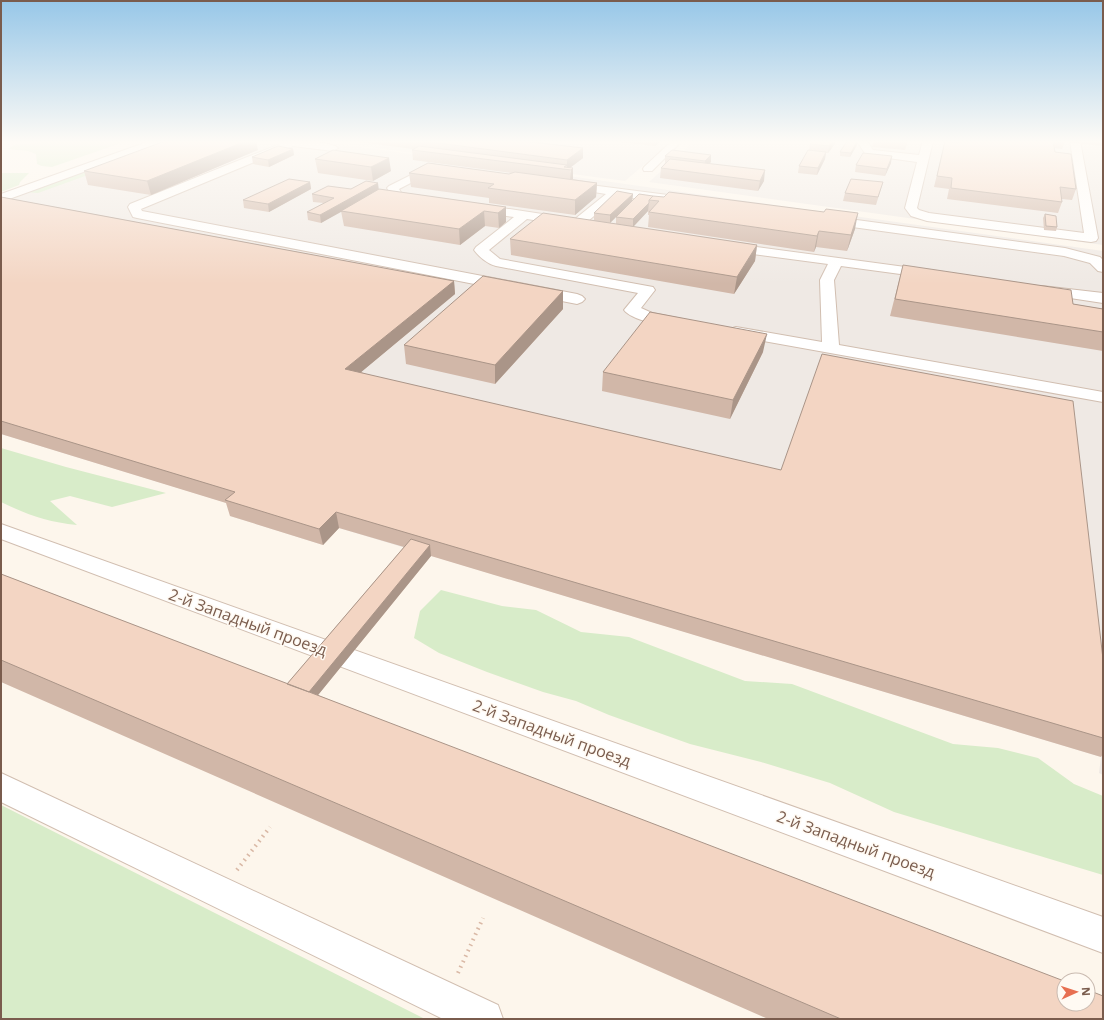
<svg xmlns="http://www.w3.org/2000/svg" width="1104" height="1020" viewBox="0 0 1104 1020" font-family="'Open Sans',sans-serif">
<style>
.industrial{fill:#efe9e4}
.green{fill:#d8ecc9}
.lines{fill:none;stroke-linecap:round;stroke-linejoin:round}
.minor-casing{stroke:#d1beb0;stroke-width:2}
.path{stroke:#d9b8a5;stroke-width:4;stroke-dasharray:1.5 4.5;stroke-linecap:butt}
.minor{fill:#fff;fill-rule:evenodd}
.wall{fill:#d1b7a8;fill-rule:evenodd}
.shaded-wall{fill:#aa9588}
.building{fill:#f3d5c3;stroke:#aa9588}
.labels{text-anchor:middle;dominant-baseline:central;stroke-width:3;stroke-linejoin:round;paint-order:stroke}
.near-street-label{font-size:16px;fill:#7a5c4d;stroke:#fffaf3}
</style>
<rect width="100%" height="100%" fill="#fdf6ec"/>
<path class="industrial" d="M 152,141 L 318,141 L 1103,251 L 1103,775 L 1099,773 L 1101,757 L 339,528 L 323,545 L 230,516 L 240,507 L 1,434 L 1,194 Z
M 324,141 L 672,141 L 625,181 Z
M 694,141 L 1103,141 L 1103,245 L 649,182 Z"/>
<path class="green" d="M 53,141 L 127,141 L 52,167 L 42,166 L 37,164 L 36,154 L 28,151 L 8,149 L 14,145 Z
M 165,141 L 182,141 L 38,193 L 25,192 Z
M 1,173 L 29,173 L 20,182 L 19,185 L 1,192 Z
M 1,448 L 66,467 L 166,493 L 112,507 L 70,496 L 50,501 L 77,525 C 47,522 28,515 1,502 Z
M 441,590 L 502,606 L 536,610 L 581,632 L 629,637 L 745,681 L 792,684 L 953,744 L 998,748 L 1038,758 L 1074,784 L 1103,796 L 1103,875 L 894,812 L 830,783 L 761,762 L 690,744 L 609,715 L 576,701 L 543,692 L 487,672 L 439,653 L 414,638 L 420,611 Z
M 1,805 L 425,1019 L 1,1019 Z"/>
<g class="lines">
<g class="minor-casing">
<path id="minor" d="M 150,141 L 164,141 L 163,143 L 1,202 L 1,194 Z
M 277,141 C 288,140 332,141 338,148 L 333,151 L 293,146 L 141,209 L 142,211 L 577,294 L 582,296 L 585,299 L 582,302 L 577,304 L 137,218 L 133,217 L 128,207 L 130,204 L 280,144 Z
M 672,141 L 682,141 L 652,171 L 644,171 L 643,169 L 644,167 Z
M 857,141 L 867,141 L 873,150 L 919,155 L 923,141 L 933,141 L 917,208 L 919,210 L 929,213 L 1084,233 L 1070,141 L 1080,141 L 1098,238 L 1096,241 L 1091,242 L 927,221 L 911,216 L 905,208 L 917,162 L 866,155 Z
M 433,164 L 440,166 L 441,168 L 440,170 L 434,171 L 399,189 L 402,194 L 426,197 L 428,200 L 426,203 L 422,204 L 394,200 L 387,188 L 389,186 Z
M 567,182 L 668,195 L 672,196 L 674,199 L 672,202 L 668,203 L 618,196 L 582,226 L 578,227 L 527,219 L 489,250 L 500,259 L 653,287 L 655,290 L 641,308 L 652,313 L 682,319 L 684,322 L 682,325 C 670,328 632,321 624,310 L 638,293 L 496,266 C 488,264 479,257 474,250 L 476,247 L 514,217 L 472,211 L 470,208 L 472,205 L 476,204 L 575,219 L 606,194 L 563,187 L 561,185 L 563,183 Z
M 827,216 L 1065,248 L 1100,257 L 1103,260 L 1103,272 L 1098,271 L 1090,263 L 1064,256 L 823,223 L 821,220 L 823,217 Z
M 727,243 L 935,271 L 937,274 L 935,277 L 930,278 L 841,266 L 834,280 L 839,345 L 1103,392 L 1103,402 L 730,335 L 728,332 L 730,329 L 736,327 L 822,342 L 820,280 L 828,264 L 722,250 L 720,247 L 722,244 Z
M 1042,286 L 1103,293 L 1103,303 L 1037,293 L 1035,290 L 1037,287 Z
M 1,524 L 1103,917 L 1103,953 L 1,539 Z
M 1,773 L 498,1005 L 503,1019 L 443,1019 L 1,802 Z"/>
</g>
<path class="path" d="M 237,870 L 270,827
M 458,973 L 483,918"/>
<use href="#minor" class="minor"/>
</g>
<path class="wall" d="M 351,141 L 523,141 L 583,148 L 583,158 L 570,168 L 572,179 L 597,183 L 596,197 L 575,215 L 489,203 L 489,198 L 411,187 L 409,173 L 509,174 L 511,173 L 413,160 L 412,150 L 413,149 Z
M 609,141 L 660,141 L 655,146 Z
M 837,141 L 828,153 L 826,153 L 825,159 L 817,175 L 798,173 L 799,166 L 809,150 L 810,144 Z
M 874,141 L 908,141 L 905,150 L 872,147 Z
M 945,141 L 957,143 L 957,141 L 1103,141 L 1103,146 L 1065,142 L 1062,149 L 1054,148 L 1055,152 L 1076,189 L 1072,200 L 1062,199 L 1062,202 L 1058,213 L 947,199 L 949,189 L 934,187 Z
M 857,145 L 850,157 L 840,156 L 840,152 Z
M 293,149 L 294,155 L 269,167 L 253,164 L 252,157 Z
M 258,150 L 151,195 L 88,185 L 84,171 Z
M 333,150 L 391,171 L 373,181 L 318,173 L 315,159 Z
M 665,156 L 711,162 L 709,164 L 764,181 L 758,191 L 660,178 L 661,168 L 665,163 Z
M 891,163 L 885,176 L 855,172 L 856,165 Z
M 310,182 L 311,189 L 269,212 L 244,208 L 243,200 Z
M 883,182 L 876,205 L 843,201 L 845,193 Z
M 378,183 L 378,189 L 506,207 L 506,222 L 499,228 L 485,226 L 460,245 L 344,226 L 341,211 L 321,223 L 308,220 L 307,212 L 324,203 L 313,202 L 312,194 L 351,189 Z
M 633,194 L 632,201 L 639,194 L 855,229 L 847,251 L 816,247 L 814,252 L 648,227 L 649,215 L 648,215 L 648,211 L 633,227 L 757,245 L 755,261 L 734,294 L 511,255 L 510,239 L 594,221 L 594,213 ZM 616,217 L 616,224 L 610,223 Z
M 1,197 L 454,281 L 455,294 L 361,372 L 1103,659 L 1103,754 L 1101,757 L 431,556 L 318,695 L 1103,1019 L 768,1019 L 1,682 L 1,574 L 287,684 L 404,547 L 339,528 L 323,545 L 230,516 L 226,503 L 1,434 Z
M 1045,214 L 1057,227 L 1056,231 L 1044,230 L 1043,218 Z
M 903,265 L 1073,304 L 1103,309 L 1103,351 L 890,316 Z
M 563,291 L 563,309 L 495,384 L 406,364 L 404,345 Z
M 763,352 L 730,419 L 602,391 L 603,372 Z"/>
<path class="shaded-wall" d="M 246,141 L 256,141 L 258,150 L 151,195 L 147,181 Z
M 655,141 L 660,141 L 655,146 Z
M 833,141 L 837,141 L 828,153 L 829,146 Z
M 857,141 L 857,145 L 850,157 L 851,153 Z
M 583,148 L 583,158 L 567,170 L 567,160 Z
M 293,149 L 294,155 L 269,167 L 268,160 Z
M 826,152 L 825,159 L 817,175 L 818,168 Z
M 711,155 L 711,162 L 704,168 L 705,161 Z
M 892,156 L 891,163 L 885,176 L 887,169 Z
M 389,158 L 391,171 L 373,181 L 371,167 Z
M 573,168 L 573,179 L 570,181 L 571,170 Z
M 765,170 L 764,181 L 758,191 L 760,181 Z
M 310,182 L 311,189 L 269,212 L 268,204 Z
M 378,183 L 379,191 L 321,223 L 320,215 Z
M 597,183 L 596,197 L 575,215 L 575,200 Z
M 633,194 L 632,201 L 610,223 L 610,215 Z
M 649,203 L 648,211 L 633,227 L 633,219 Z
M 506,207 L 506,222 L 499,228 L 498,213 Z
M 484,211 L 485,226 L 460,245 L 459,229 Z
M 858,213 L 855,229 L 847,251 L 851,235 Z
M 819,231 L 816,247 L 814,252 L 817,236 Z
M 757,245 L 755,261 L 734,294 L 737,277 Z
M 454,281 L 455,294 L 348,383 L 345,369 Z
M 563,291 L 563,309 L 495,384 L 495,365 Z
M 767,334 L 763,352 L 730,419 L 733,400 Z
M 336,512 L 339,528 L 323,545 L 319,529 Z
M 430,545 L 431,556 L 301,716 L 298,705 Z"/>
<path class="building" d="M 165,141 L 246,141 L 147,181 L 84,171 Z
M 423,141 L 523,141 L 583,148 L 567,160 Z
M 813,141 L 833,141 L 829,146 L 810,144 Z
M 847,141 L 857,141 L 851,153 L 840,152 Z
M 945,141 L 958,143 L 958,141 L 1053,141 L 1055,152 L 1071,154 L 1076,189 L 1060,187 L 1062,202 L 951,188 L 952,178 L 937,176 Z
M 278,146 L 293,149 L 268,160 L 252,157 Z
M 419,146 L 567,165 L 564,167 L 573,168 L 571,170 L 412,150 Z
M 333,150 L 389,158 L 371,167 L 315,159 Z
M 672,150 L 711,155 L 705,161 L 665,156 Z
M 808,150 L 826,152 L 818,168 L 799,166 Z
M 863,153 L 892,156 L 887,169 L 856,165 Z
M 670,159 L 765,170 L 760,181 L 661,168 Z
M 428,163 L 509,174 L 515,172 L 597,183 L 575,200 L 488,188 L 494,184 L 409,173 Z
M 289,179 L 310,182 L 268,204 L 243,200 Z
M 851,179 L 883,182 L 878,197 L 845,193 Z
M 366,181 L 378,183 L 320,215 L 307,212 L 334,198 L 312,194 L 328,186 L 351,189 Z
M 379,189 L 506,207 L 498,213 L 484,211 L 459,229 L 341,211 Z
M 617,191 L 633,194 L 610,215 L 594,213 Z
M 669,192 L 824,212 L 826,209 L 858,213 L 851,235 L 819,231 L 817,236 L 649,212 L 659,201 L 649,200 L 653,196 L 664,197 Z
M 639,194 L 653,196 L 649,200 L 649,203 L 633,219 L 616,217 Z
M 1,197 L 454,281 L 345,369 L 781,470 L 822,354 L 1073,401 L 1103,659 L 1103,738 L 336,512 L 319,529 L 225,500 L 235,492 L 1,421 Z
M 543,213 L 757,245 L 737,277 L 510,239 Z
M 1045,214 L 1056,216 L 1057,227 L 1046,226 Z
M 903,265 L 1071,290 L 1073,304 L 1103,309 L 1103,332 L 895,299 Z
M 483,276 L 563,291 L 495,365 L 404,345 Z
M 650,312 L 767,334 L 733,400 L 603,372 Z
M 411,539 L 430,545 L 309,692 L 287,684 Z
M 1,574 L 1064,981 L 1064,1004 L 1088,1004 L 1088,990 L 1103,996 L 1103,1019 L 841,1019 L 1,660 Z"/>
<linearGradient id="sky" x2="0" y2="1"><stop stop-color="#97c7e8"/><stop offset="0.5" stop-color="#fefbf6"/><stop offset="1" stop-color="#fefbf6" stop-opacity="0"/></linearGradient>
<rect width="1104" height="284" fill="url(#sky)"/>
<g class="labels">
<g class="near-street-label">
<text transform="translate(248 622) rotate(20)">2-й Западный проезд</text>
<text transform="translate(552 733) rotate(20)">2-й Западный проезд</text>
<text transform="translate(856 844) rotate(20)">2-й Западный проезд</text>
</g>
</g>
<rect width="1104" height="1020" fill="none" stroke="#7a5c4d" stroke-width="4"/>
<g transform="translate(1076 992) rotate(87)"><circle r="19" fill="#fffaf3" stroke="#cabbb1"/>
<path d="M0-3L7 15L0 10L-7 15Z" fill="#e76f51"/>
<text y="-6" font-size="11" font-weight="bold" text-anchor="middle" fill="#7a5c4d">N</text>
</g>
</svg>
